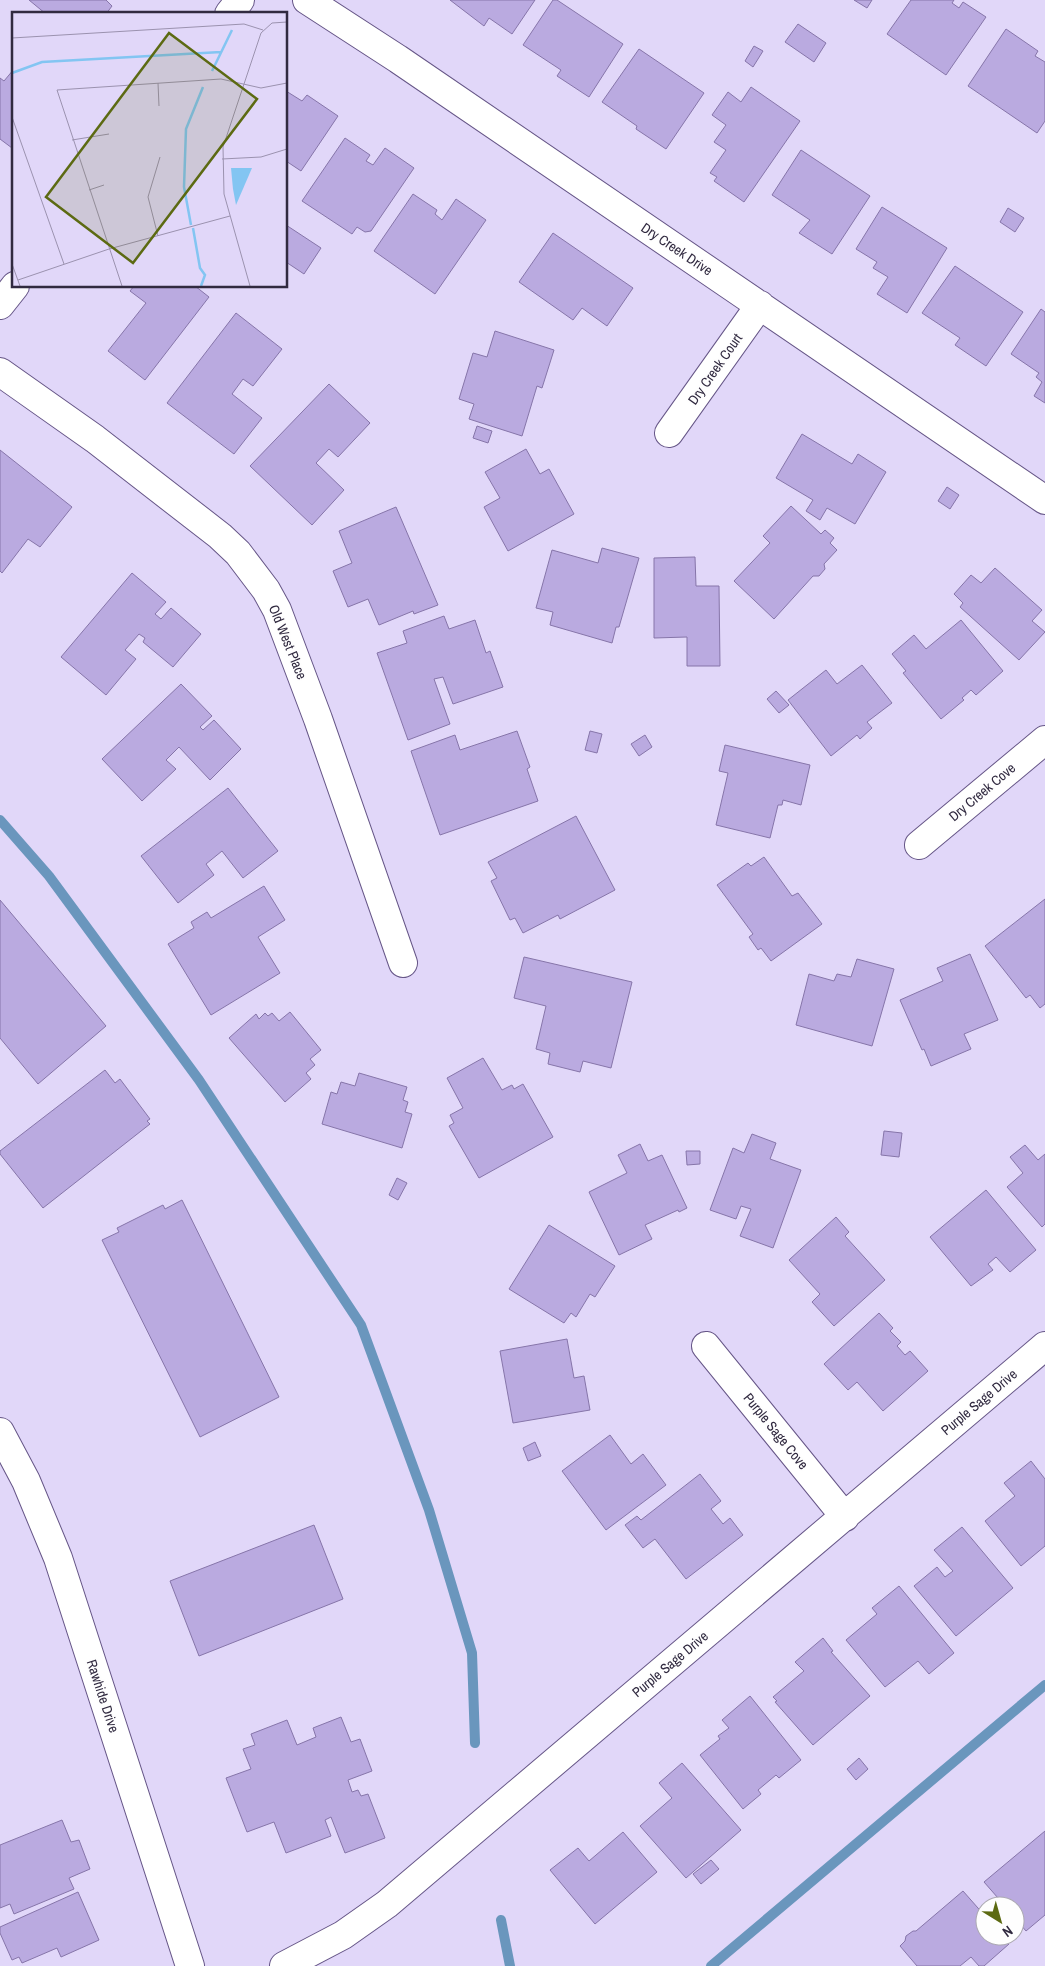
<svg xmlns="http://www.w3.org/2000/svg" width="1045" height="1966" viewBox="0 0 1045 1966" font-family="'Archivo Narrow',sans-serif">
<style>
.lines{fill:none;stroke-linecap:round;stroke-linejoin:round}
.stream{stroke:#6a96bd;stroke-width:10}
.building{fill:#baaae0;stroke:#8675a9}
.street-casing{stroke:#665687;stroke-width:30}
.street{stroke:#fff;stroke-width:28}
.labels{text-anchor:middle;dominant-baseline:central;stroke-width:4;stroke-linejoin:round;paint-order:stroke}
.street-label{font-size:14px;fill:#312a40;stroke:#fefefe}
.inset-river{fill:none;stroke:#83c5f2;stroke-width:2.5}
.inset-road{fill:none;stroke:#9b92af;stroke-width:1}
.view{fill:#5c6a12;fill-opacity:0.15;stroke:#5c6a12;stroke-width:2.5}
.inset-edge{fill:none;stroke:#312a40;stroke-width:2.5}
</style>
<rect width="100%" height="100%" fill="#e1d7f9"/>
<g class="lines">
<path class="stream" d="M 0,820 L 49,876 L 199,1080 L 361,1325 L 429,1510 L 472,1653 L 475,1743
M 501,1920 L 510,1966
M 711,1966 L 1045,1685"/>
</g>
<path class="building" d="M 29,0 L 106,0 L 112,6 L 106,14 L 46,14 Z
M 450,0 L 535,0 L 512,34 L 489,18 L 484,26 Z
M 553,0 L 557,0 L 623,44 L 589,97 L 557,76 L 561,70 L 523,45 Z
M 854,0 L 872,0 L 867,8 Z
M 911,0 L 954,0 L 952,3 L 959,8 L 963,2 L 986,17 L 946,75 L 887,34 Z
M 798,24 L 826,43 L 814,62 L 785,42 Z
M 1006,29 L 1038,51 L 1035,56 L 1045,62 L 1045,121 L 1037,133 L 968,86 Z
M 754,46 L 763,51 L 753,67 L 745,61 Z
M 639,49 L 704,93 L 666,149 L 636,129 L 637,126 L 602,102 Z
M 14,69 L 14,147 L 12,148 L 0,139 L 0,78 L 4,81 Z
M 751,87 L 800,121 L 744,202 L 714,181 L 717,177 L 710,173 L 726,150 L 714,142 L 726,125 L 712,115 L 728,92 L 741,102 Z
M 286,91 L 302,101 L 307,95 L 338,116 L 301,171 L 286,161 Z
M 345,138 L 370,155 L 366,161 L 373,165 L 385,148 L 414,168 L 371,231 L 365,232 L 357,227 L 352,234 L 302,201 Z
M 801,150 L 870,196 L 832,254 L 799,233 L 810,220 L 772,195 Z
M 413,194 L 437,210 L 435,214 L 442,220 L 456,199 L 486,220 L 435,294 L 374,251 Z
M 882,207 L 947,248 L 907,313 L 877,294 L 888,277 L 873,268 L 877,262 L 856,249 Z
M 1008,208 L 1024,218 L 1015,232 L 1000,222 Z
M 286,225 L 321,248 L 304,274 L 286,262 Z
M 553,233 L 633,288 L 607,326 L 582,308 L 573,320 L 519,282 Z
M 955,266 L 1023,312 L 986,366 L 955,345 L 960,338 L 922,313 Z
M 134,286 L 195,286 L 209,297 L 145,380 L 108,351 L 146,303 L 130,291 Z
M 1041,309 L 1045,312 L 1045,403 L 1034,396 L 1042,382 L 1036,377 L 1039,373 L 1011,354 Z
M 236,313 L 282,349 L 253,386 L 243,379 L 232,394 L 262,418 L 234,454 L 167,403 Z
M 495,331 L 554,350 L 542,388 L 537,386 L 522,436 L 469,419 L 474,404 L 459,399 L 473,353 L 487,357 Z
M 329,384 L 370,423 L 338,457 L 329,449 L 316,463 L 344,490 L 312,525 L 250,466 Z
M 477,426 L 492,431 L 488,443 L 473,438 Z
M 802,434 L 852,464 L 858,454 L 886,472 L 855,524 L 827,508 L 820,520 L 806,511 L 813,500 L 776,478 Z
M 526,449 L 540,474 L 549,469 L 574,514 L 508,551 L 484,507 L 500,498 L 485,472 Z
M 0,450 L 72,507 L 40,547 L 28,539 L 2,573 L 0,571 Z
M 947,487 L 959,495 L 950,509 L 938,501 Z
M 791,506 L 821,534 L 825,530 L 834,538 L 830,543 L 837,550 L 824,564 L 825,569 L 819,576 L 813,576 L 774,619 L 734,581 L 770,543 L 763,536 Z
M 396,507 L 438,605 L 414,614 L 413,611 L 379,625 L 368,599 L 348,607 L 333,571 L 352,563 L 339,531 Z
M 602,548 L 639,558 L 619,627 L 616,627 L 612,643 L 550,625 L 553,612 L 536,608 L 552,550 L 598,563 Z
M 695,557 L 696,586 L 719,586 L 720,666 L 687,666 L 687,637 L 654,638 L 654,558 Z
M 995,568 L 1042,610 L 1032,621 L 1045,632 L 1019,660 L 960,607 L 963,603 L 954,594 L 971,575 L 981,583 Z
M 132,573 L 166,602 L 155,614 L 161,619 L 171,608 L 201,634 L 173,667 L 143,642 L 145,638 L 139,634 L 125,650 L 136,659 L 106,695 L 61,657 Z
M 444,616 L 449,629 L 475,620 L 486,653 L 490,651 L 503,687 L 453,704 L 443,677 L 434,679 L 450,724 L 408,740 L 377,653 L 407,643 L 403,631 Z
M 961,620 L 1003,671 L 976,695 L 971,690 L 962,698 L 964,700 L 941,719 L 903,673 L 906,671 L 892,654 L 914,635 L 926,649 Z
M 862,665 L 892,703 L 867,722 L 872,728 L 860,739 L 857,735 L 831,756 L 788,700 L 826,670 L 837,684 Z
M 181,684 L 212,716 L 200,727 L 203,730 L 214,720 L 241,749 L 210,780 L 179,747 L 166,760 L 176,769 L 142,801 L 102,759 Z
M 776,691 L 789,705 L 779,713 L 767,699 Z
M 517,731 L 530,767 L 527,769 L 538,801 L 440,835 L 411,751 L 455,735 L 460,750 Z
M 590,731 L 602,734 L 597,753 L 585,750 Z
M 645,735 L 652,747 L 639,756 L 631,744 Z
M 725,745 L 810,765 L 801,805 L 783,800 L 782,805 L 778,805 L 770,838 L 716,825 L 728,773 L 719,771 Z
M 228,788 L 278,851 L 243,878 L 222,851 L 206,864 L 214,875 L 178,903 L 141,856 Z
M 576,816 L 615,890 L 560,919 L 558,915 L 523,933 L 515,918 L 510,920 L 491,881 L 497,878 L 488,862 Z
M 764,857 L 792,896 L 798,893 L 822,924 L 771,961 L 761,948 L 758,950 L 749,937 L 753,934 L 717,885 L 748,863 L 751,866 Z
M 264,886 L 285,920 L 258,937 L 280,973 L 211,1015 L 168,944 L 194,928 L 191,922 L 207,912 L 211,918 Z
M 1045,899 L 1045,1004 L 1040,1008 L 1030,995 L 1026,998 L 985,946 Z
M 0,900 L 106,1026 L 38,1084 L 0,1038 Z
M 970,954 L 998,1020 L 964,1034 L 971,1049 L 931,1066 L 924,1049 L 922,1050 L 900,1000 L 943,981 L 937,968 Z
M 524,957 L 632,982 L 611,1068 L 583,1061 L 580,1072 L 548,1064 L 550,1053 L 536,1049 L 546,1006 L 514,998 Z
M 857,959 L 894,969 L 872,1046 L 796,1025 L 809,974 L 834,981 L 837,974 L 851,977 Z
M 290,1012 L 321,1050 L 310,1059 L 315,1065 L 306,1073 L 311,1079 L 285,1102 L 229,1038 L 256,1014 L 259,1019 L 265,1013 L 268,1016 L 272,1013 L 279,1021 Z
M 483,1058 L 502,1090 L 512,1085 L 514,1089 L 523,1084 L 553,1137 L 479,1178 L 449,1126 L 454,1123 L 450,1115 L 463,1108 L 447,1078 Z
M 105,1070 L 115,1083 L 120,1079 L 150,1119 L 147,1121 L 150,1124 L 43,1208 L 0,1154 L 0,1151 Z
M 359,1073 L 407,1087 L 403,1100 L 408,1102 L 405,1112 L 412,1114 L 402,1148 L 322,1124 L 331,1092 L 337,1094 L 341,1082 L 355,1086 Z
M 884,1131 L 902,1133 L 899,1157 L 881,1155 Z
M 752,1134 L 776,1143 L 770,1159 L 801,1170 L 773,1248 L 740,1236 L 751,1209 L 741,1206 L 736,1219 L 710,1210 L 733,1148 L 744,1153 Z
M 640,1144 L 648,1161 L 662,1155 L 687,1208 L 679,1212 L 678,1210 L 645,1225 L 652,1239 L 619,1255 L 589,1192 L 627,1173 L 618,1155 Z
M 1025,1145 L 1038,1160 L 1045,1154 L 1045,1224 L 1042,1227 L 1007,1187 L 1023,1173 L 1010,1157 Z
M 686,1151 L 700,1151 L 700,1164 L 687,1165 Z
M 397,1178 L 407,1183 L 398,1200 L 389,1195 Z
M 986,1190 L 1036,1250 L 1010,1272 L 996,1257 L 988,1264 L 993,1270 L 971,1286 L 930,1237 Z
M 182,1200 L 279,1397 L 200,1437 L 102,1240 L 119,1232 L 117,1228 L 163,1205 L 165,1209 Z
M 836,1217 L 849,1232 L 845,1236 L 885,1280 L 834,1326 L 812,1302 L 820,1294 L 789,1260 Z
M 549,1225 L 615,1266 L 595,1297 L 590,1294 L 576,1317 L 571,1313 L 564,1323 L 509,1289 Z
M 879,1313 L 893,1328 L 890,1331 L 901,1342 L 897,1346 L 905,1355 L 910,1351 L 928,1371 L 883,1411 L 857,1382 L 848,1390 L 824,1364 Z
M 567,1339 L 574,1378 L 584,1376 L 590,1410 L 513,1423 L 500,1351 Z
M 610,1435 L 631,1464 L 643,1454 L 666,1485 L 606,1530 L 562,1471 Z
M 535,1442 L 541,1456 L 528,1461 L 523,1448 Z
M 1031,1461 L 1045,1479 L 1045,1546 L 1021,1566 L 985,1521 L 1015,1496 L 1004,1483 Z
M 700,1474 L 721,1501 L 711,1509 L 723,1524 L 730,1518 L 743,1535 L 686,1579 L 655,1539 L 643,1548 L 625,1525 L 637,1516 L 641,1520 Z
M 314,1525 L 343,1599 L 199,1656 L 170,1581 Z
M 962,1527 L 1013,1588 L 956,1636 L 914,1586 L 937,1567 L 945,1577 L 953,1571 L 934,1550 Z
M 899,1586 L 954,1653 L 929,1674 L 918,1661 L 885,1687 L 846,1640 L 877,1614 L 872,1608 Z
M 823,1638 L 833,1651 L 831,1652 L 870,1696 L 813,1745 L 775,1702 L 777,1701 L 773,1697 L 804,1671 L 795,1662 Z
M 750,1696 L 801,1760 L 779,1778 L 776,1775 L 758,1790 L 761,1794 L 743,1809 L 700,1755 L 720,1739 L 718,1736 L 729,1728 L 722,1720 Z
M 341,1717 L 351,1742 L 360,1739 L 372,1771 L 348,1780 L 352,1792 L 358,1790 L 361,1796 L 368,1794 L 385,1838 L 345,1853 L 331,1817 L 325,1820 L 331,1836 L 286,1853 L 274,1822 L 247,1832 L 226,1778 L 251,1769 L 243,1749 L 255,1745 L 251,1734 L 287,1720 L 297,1745 L 316,1737 L 313,1728 Z
M 859,1758 L 868,1769 L 856,1780 L 847,1769 Z
M 682,1763 L 741,1830 L 686,1878 L 640,1826 L 672,1798 L 659,1783 Z
M 62,1820 L 71,1842 L 79,1840 L 90,1869 L 69,1878 L 74,1889 L 14,1914 L 10,1904 L 0,1908 L 0,1845 Z
M 1045,1831 L 1045,1915 L 1026,1931 L 1015,1918 L 1015,1906 L 1005,1906 L 984,1882 Z
M 623,1832 L 657,1872 L 595,1924 L 550,1870 L 578,1848 L 589,1861 Z
M 711,1860 L 719,1869 L 701,1884 L 693,1874 Z
M 963,1891 L 985,1916 L 985,1936 L 1002,1936 L 1009,1944 L 984,1966 L 979,1966 L 971,1957 L 960,1966 L 917,1966 L 900,1946 L 905,1941 L 906,1936 L 913,1931 L 916,1931 Z
M 78,1892 L 99,1940 L 61,1957 L 57,1948 L 22,1963 L 19,1957 L 12,1960 L 0,1933 L 0,1927 Z"/>
<g class="lines">
<g class="street-casing">
<path id="street" d="M 307,0 L 398,59 L 1045,500
M 229,14 L 240,0
M 0,305 L 15,286
M 0,372 L 95,439 L 220,536 L 238,553 L 266,590 L 277,610 L 318,719 L 403,963
M 669,433 L 760,305
M 919,845 L 1045,740
M 706,1346 L 845,1517
M 0,1432 L 26,1481 L 58,1558 L 190,1966
M 284,1966 L 343,1935 L 387,1904 L 1045,1346"/>
</g>
<use href="#street" class="street"/>
</g>
<g class="labels">
<g class="street-label">
<text transform="translate(677 249) rotate(34)">Dry Creek Drive</text>
<text transform="translate(715 369) rotate(-55)">Dry Creek Court</text>
<text transform="translate(288 642) rotate(68)">Old West Place</text>
<text transform="translate(982 792) rotate(-40)">Dry Creek Cove</text>
<text transform="translate(979 1402) rotate(-40)">Purple Sage Drive</text>
<text transform="translate(776 1431) rotate(51)">Purple Sage Cove</text>
<text transform="translate(670 1664) rotate(-40)">Purple Sage Drive</text>
<text transform="translate(103 1696) rotate(72)">Rawhide Drive</text>
</g>
</g>
<g transform="translate(12 12)">
<rect width="275" height="275" fill="#e1d7f9"/>
<path d="M 219,156 L 240,156 L 224,193 L 221,177 Z" fill="#83c5f2"/>
<path class="inset-river" d="M 200,59 L 220,18M 0,61 L 30,50 L 209,40M 179,213 L 172,175 L 174,117 L 191,75M 181,216 L 188,256 L 193,263 L 189,274"/>
<path class="inset-road" d="M 0,26 L 232,12 L 251,18M 146,71 L 147,94M 0,105 L 52,252M 60,128 L 97,122M 210,147 L 249,145 L 275,137M 77,178 L 92,173M 146,224 L 136,185 L 148,145M 0,252 L 8,274M 6,268 L 97,237 L 218,204M 110,274 L 45,78 L 209,67 L 249,76 L 275,71M 238,274 L 212,182 L 211,135 L 249,21 L 260,11 L 275,10"/>
<path class="view" d="M 157,21 L 245,87 L 121,251 L 34,185 Z"/>
<rect width="275" height="275" class="inset-edge"/>
</g>
<g transform="translate(1000 1921) rotate(143)"><circle r="24" fill="#fefefe" stroke="#aca9b2"/>
<path d="M0-4L9 19L0 12L-9 19Z" fill="#5c6a12"/>
<text y="-8" font-size="14" font-weight="bold" text-anchor="middle" fill="#312a40">N</text>
</g>
</svg>
